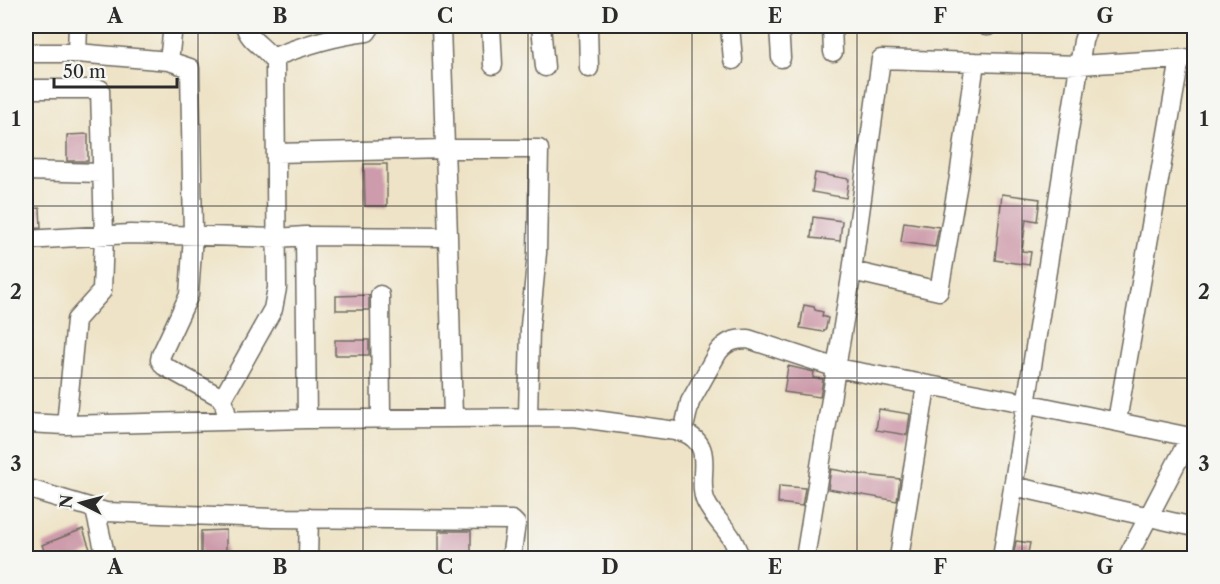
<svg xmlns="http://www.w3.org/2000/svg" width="1220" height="584" viewBox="0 0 1220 584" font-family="'Libre Caslon Text',serif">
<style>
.building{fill:#cd9bab}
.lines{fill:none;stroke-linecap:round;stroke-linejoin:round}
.street-casing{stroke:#6f6b61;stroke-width:21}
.street{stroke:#fff;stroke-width:18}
.grid{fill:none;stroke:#2b2b2b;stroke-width:1.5;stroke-opacity:0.55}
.neatline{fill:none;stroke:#2b2b2b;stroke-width:2}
.grid-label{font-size:20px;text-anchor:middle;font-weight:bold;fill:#2b2b2b}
</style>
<rect width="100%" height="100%" fill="#f6f6f2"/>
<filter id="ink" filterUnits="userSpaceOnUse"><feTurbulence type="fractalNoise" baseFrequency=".0167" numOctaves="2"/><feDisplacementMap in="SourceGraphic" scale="12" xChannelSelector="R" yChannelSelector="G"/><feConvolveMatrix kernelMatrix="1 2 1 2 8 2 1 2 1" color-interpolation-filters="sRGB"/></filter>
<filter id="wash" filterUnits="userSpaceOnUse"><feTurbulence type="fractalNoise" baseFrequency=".008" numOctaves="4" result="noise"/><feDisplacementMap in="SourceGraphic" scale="24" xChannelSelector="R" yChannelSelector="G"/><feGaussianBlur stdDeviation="1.35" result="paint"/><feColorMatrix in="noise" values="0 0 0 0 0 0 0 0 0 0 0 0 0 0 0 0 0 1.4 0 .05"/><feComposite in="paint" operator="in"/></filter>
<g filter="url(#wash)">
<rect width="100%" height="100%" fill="#eee3c6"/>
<g id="blocks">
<path class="building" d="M 88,134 L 88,161 L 67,161 L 67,135 Z
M 364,164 L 387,164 L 387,206 L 365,206 Z
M 815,173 L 849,179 L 846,198 L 812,192 Z
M 1002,194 L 1040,199 L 1037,221 L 1026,219 L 1022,251 L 1031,252 L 1029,265 L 995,260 Z
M 40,208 L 41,228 L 26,229 L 26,209 Z
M 813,217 L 842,221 L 840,241 L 811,238 Z
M 904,222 L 939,227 L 935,247 L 901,242 Z
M 369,295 L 369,310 L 336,310 L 336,296 Z
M 804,305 L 814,307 L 815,310 L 823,312 L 822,316 L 828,318 L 826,328 L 823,332 L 800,328 Z
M 335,340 L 369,340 L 369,355 L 335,355 Z
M 788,366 L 814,372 L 813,378 L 823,379 L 820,397 L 784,392 Z
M 879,409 L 910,414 L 907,435 L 876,430 Z
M 831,469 L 864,475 L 900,479 L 897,501 L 828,489 Z
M 779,486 L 805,488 L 802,506 L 778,503 Z
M 83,529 L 91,552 L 74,558 L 47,558 L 42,545 Z
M 226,530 L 226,558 L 201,558 L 201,531 Z
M 439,531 L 471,531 L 471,558 L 439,558 Z
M 1016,541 L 1030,543 L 1027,558 L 1013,558 Z"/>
</g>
</g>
<g filter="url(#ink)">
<use href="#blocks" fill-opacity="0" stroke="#6f6b61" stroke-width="1.5"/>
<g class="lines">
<g class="street-casing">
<path id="street" d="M 173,26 L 169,61 L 190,68 L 193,235 L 189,295 L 161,355 L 160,360 L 164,366 L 220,397 L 224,403 L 228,421
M 491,26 L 493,65
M 541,26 L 545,67
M 588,26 L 589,68
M 730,26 L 733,60
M 779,26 L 781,58
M 832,26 L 833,52
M 986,26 L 988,26
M 26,53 L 77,53 L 169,61
M 77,53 L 78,26
M 272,58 C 304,45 333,36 367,32 L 371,26
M 975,62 L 881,59 L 852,271 L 939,291 L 959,177 L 975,62 L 1080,65 L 1194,58
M 26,89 L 100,89 L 104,235 L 102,291 L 76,320 L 66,425 L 307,419 L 573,417 L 683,432 C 718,446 695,477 706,502 C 712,515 723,525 731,537 C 735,544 738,552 741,558
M 276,153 L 446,149 L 539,149 L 537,253 L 530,326 L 528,417
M 26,171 L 101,173
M 305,236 L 307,419
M 448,237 L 453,417
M 26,240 L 130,234 L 277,238 L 305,236 L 448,237 L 441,26
M 380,295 L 381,418
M 222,400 L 273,309 L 277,288 L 275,63 C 268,48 250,43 245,26
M 1117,421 L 1180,59
M 26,423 L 66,425
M 683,432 L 690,402 L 718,352 C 727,341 735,339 748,339 L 837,368 L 1025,403 L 1190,437 L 1127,558
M 1013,486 L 1194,527
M 26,488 L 106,512 L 272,518 L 512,520 L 516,524 L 511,558
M 95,510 L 106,558
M 308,558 L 309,518
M 805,558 L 852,271
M 899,558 L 926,386
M 1002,558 L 1083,41 L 1088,26"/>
</g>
<use href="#street" class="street"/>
</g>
</g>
<path class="grid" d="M 198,26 L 198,558M 363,26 L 363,558M 528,26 L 528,558M 692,26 L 692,558M 857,26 L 857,558M 1022,26 L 1022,558M 26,206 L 1194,206M 26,378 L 1194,378"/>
<rect width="1220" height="584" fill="none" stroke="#f6f6f2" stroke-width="66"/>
<g transform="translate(81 503) rotate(276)" stroke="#f6f6f2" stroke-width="4.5" paint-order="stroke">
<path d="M0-4.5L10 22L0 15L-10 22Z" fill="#2b2b2b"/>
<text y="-9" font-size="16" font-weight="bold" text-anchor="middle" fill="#2b2b2b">N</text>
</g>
<path d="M54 78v9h123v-9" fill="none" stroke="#2b2b2b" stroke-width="3"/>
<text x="63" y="78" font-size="18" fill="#2b2b2b" stroke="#f6f6f2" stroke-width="4.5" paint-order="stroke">50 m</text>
<rect x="33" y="33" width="1154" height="518" class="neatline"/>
<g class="grid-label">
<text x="115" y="23">A</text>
<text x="280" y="23">B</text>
<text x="445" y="23">C</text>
<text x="610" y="23">D</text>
<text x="775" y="23">E</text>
<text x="940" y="23">F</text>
<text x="1105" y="23">G</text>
<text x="16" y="126">1</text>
<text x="1204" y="126">1</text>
<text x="16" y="299">2</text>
<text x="1204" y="299">2</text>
<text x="16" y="471">3</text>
<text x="1204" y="471">3</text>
<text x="115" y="574">A</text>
<text x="280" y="574">B</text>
<text x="445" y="574">C</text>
<text x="610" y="574">D</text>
<text x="775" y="574">E</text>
<text x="940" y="574">F</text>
<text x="1105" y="574">G</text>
</g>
</svg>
